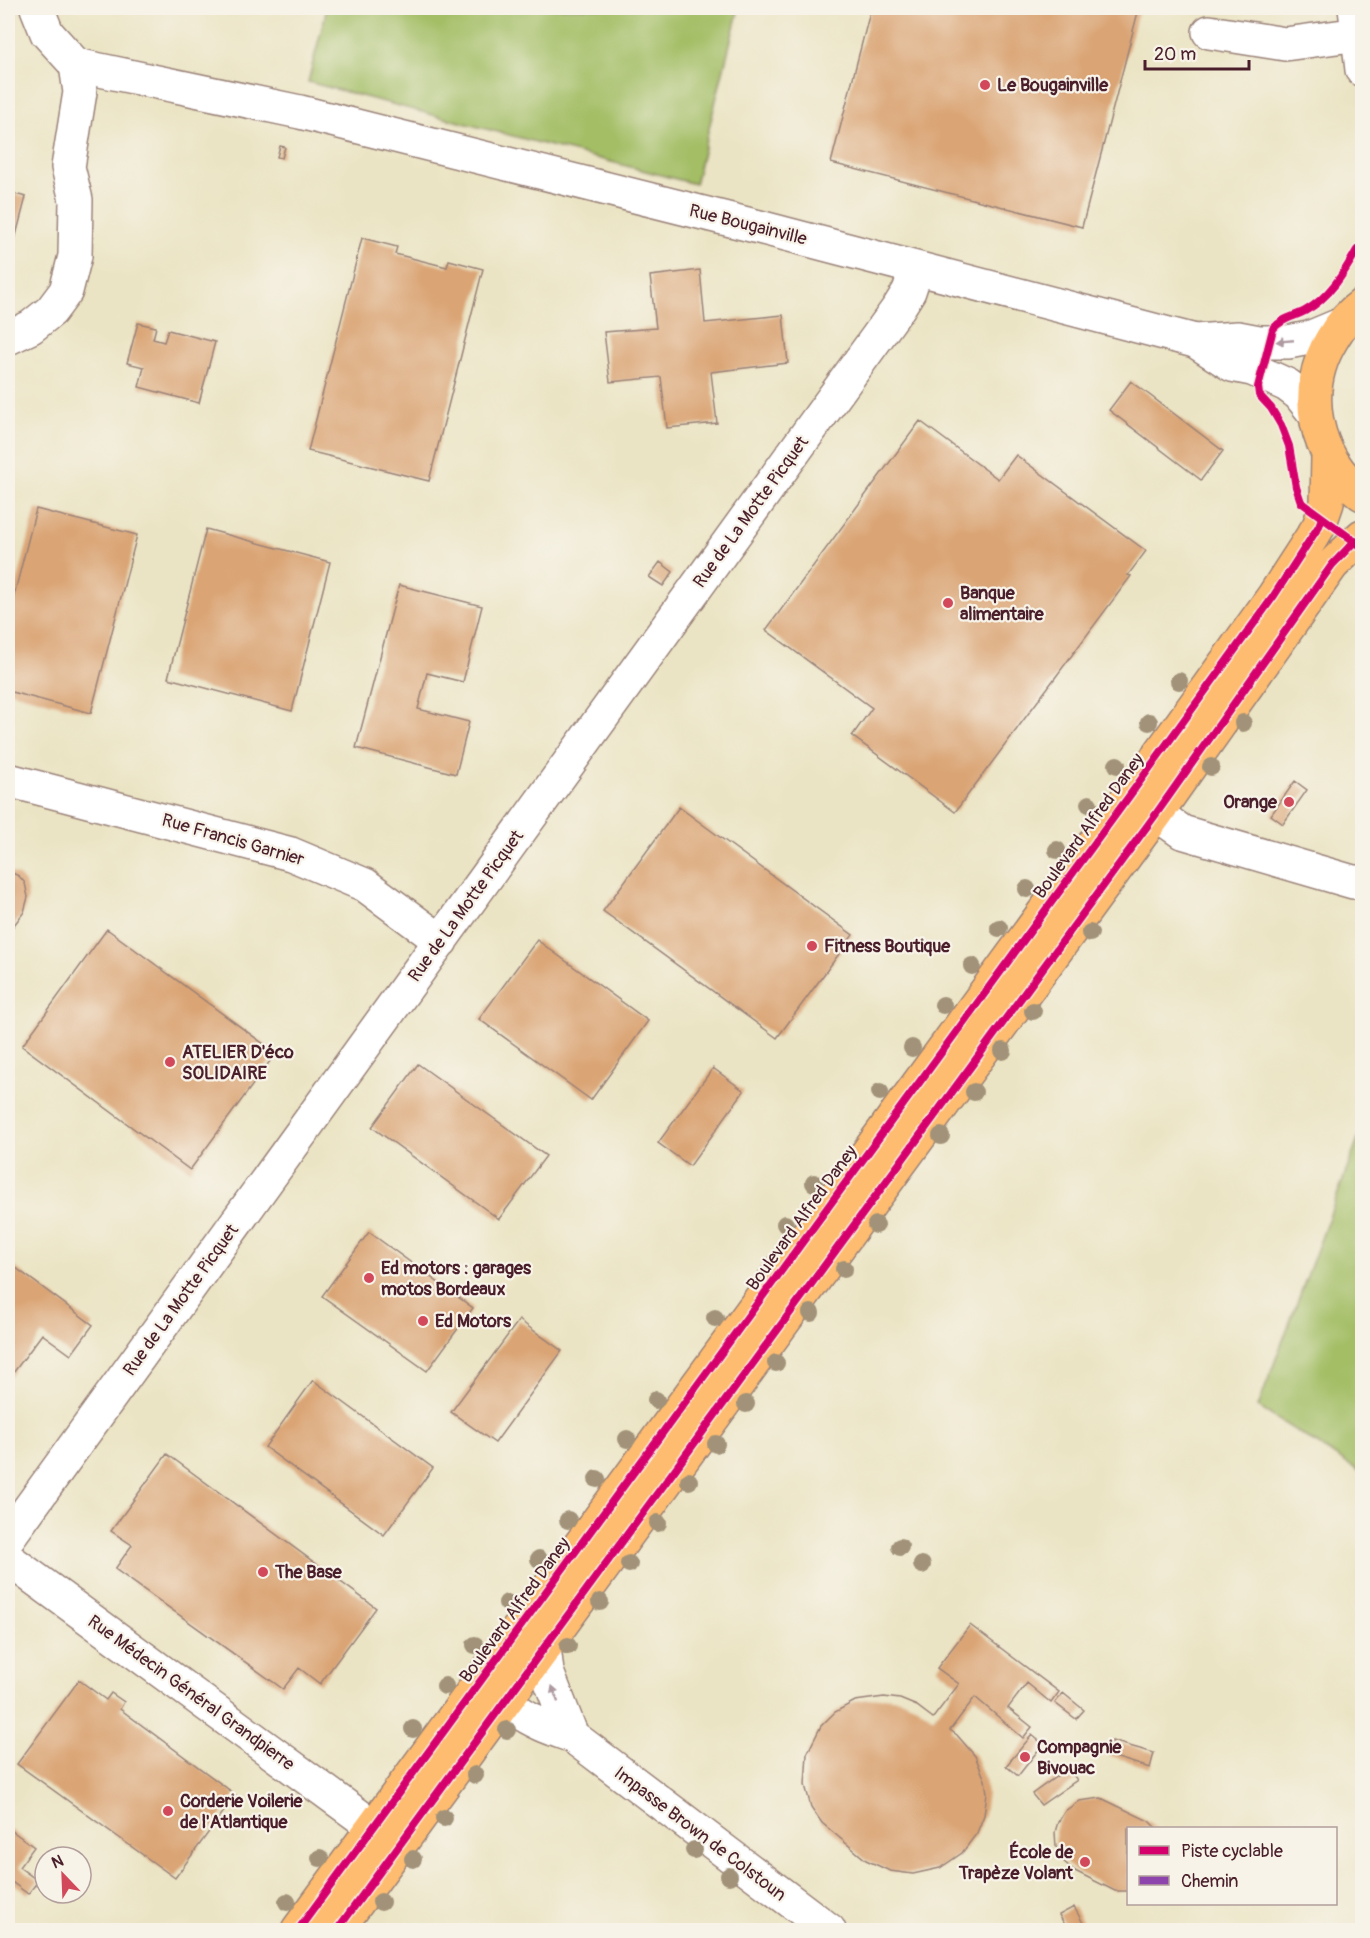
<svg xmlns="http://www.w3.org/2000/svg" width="1370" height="1938" viewBox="0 0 1370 1938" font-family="Pangolin,sans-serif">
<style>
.green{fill:#a3be65;stroke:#766e48;stroke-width:1.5}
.building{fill:#daa475}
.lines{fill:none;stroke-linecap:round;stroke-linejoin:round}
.minor-casing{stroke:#9a8278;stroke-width:36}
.major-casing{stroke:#9a8278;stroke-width:36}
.minor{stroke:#fff;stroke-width:33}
.major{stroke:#febc70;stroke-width:33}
.quiet{stroke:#8e44ad;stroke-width:6;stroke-dasharray:12 6;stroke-linecap:butt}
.cycleway-casing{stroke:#f7f3e8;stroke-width:11}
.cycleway{stroke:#d6006c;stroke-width:8}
.tree{fill:#a19279}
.oneway{fill:#ae9aa0}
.poi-dot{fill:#d1495b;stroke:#f7f3e8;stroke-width:2}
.labels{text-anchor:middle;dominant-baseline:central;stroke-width:4.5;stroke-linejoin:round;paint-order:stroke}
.poi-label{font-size:18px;font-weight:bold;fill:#4a1f2b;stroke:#f7f3e8;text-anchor:start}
.street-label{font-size:18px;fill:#4a1f2b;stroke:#f7f3e8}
</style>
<rect width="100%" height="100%" fill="#f7f3e8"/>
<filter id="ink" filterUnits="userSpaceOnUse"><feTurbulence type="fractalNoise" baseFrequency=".0167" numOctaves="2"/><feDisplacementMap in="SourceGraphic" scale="12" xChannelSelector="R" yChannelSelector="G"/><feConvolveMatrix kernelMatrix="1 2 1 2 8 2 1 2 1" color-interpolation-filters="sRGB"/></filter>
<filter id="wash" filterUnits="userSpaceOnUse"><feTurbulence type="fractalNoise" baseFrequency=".008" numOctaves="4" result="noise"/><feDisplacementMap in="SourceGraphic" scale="24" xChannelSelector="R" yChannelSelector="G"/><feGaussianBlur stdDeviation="1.35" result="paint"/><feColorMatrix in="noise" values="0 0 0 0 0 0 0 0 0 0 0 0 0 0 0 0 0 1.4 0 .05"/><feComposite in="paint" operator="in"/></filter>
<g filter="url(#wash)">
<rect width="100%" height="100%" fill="#ebe4c4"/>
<path class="green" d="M 327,8 L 739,8 L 695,184 L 308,82 Z
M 1362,1129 L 1362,1473 L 1258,1407 Z"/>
<g id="blocks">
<path class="building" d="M 871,8 L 1139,8 L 1082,227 L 831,163 Z
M 280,146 L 285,147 L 282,158 L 277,157 Z
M 8,192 L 26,197 L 8,266 Z
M 362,238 L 397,247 L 395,254 L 447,267 L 449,260 L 483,269 L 429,481 L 308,451 Z
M 700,270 L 705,323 L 783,315 L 788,363 L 711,372 L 717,423 L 667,428 L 661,377 L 610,382 L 604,332 L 656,328 L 650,276 Z
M 138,323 L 156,327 L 153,339 L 164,342 L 168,330 L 215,342 L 199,403 L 139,387 L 144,367 L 127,363 Z
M 1131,381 L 1223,451 L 1201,480 L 1109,410 Z
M 920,421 L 998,479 L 1016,455 L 1146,551 L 1128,575 L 1131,576 L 955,812 L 852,736 L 872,708 L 766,630 Z
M 36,509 L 137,535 L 91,713 L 8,691 L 8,619 Z
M 206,529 L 330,562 L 292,711 L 168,678 Z
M 660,562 L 673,572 L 663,586 L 649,577 Z
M 399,585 L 482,606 L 463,682 L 427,673 L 418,709 L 469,722 L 456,774 L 356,748 Z
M 1295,781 L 1307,790 L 1283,824 L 1271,815 Z
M 679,807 L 853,935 L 777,1038 L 603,911 Z
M 8,871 L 19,876 L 25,883 L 28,897 L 24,912 L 8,933 Z
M 107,929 L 276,1053 L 190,1170 L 22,1046 Z
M 537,940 L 648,1021 L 591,1100 L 479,1019 Z
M 418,1064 L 546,1156 L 499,1219 L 372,1127 Z
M 713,1068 L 744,1091 L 690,1166 L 658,1143 Z
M 369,1232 L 473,1308 L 427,1371 L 322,1296 Z
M 8,1262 L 93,1325 L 71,1355 L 42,1334 L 8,1380 Z
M 519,1320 L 562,1351 L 495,1443 L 451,1412 Z
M 313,1380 L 433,1468 L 384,1535 L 265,1447 Z
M 167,1454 L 376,1608 L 320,1684 L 299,1668 L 283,1689 L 115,1569 L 132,1545 L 111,1531 Z
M 970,1625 L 1059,1692 L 1051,1703 L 1027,1683 L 1008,1708 L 1032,1727 L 1023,1738 L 975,1697 L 950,1730 L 957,1735 L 975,1756 L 985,1780 L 987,1793 L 984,1815 L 977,1833 L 962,1853 L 940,1868 L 913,1874 L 890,1871 L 866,1860 L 822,1823 L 811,1807 L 805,1785 L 807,1754 L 821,1726 L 835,1712 L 855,1701 L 884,1697 L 900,1699 L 917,1706 L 933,1718 L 959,1684 L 937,1668 Z
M 79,1680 L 106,1700 L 111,1693 L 124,1702 L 120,1709 L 236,1795 L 175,1878 L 17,1764 Z
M 1063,1693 L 1084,1710 L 1076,1719 L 1055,1703 Z
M 1032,1735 L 1043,1744 L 1018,1776 L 1006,1766 Z
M 1112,1741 L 1154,1753 L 1150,1768 L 1108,1755 Z
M 1068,1768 L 1077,1780 L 1041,1805 L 1032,1794 Z
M 1101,1798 L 1149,1821 L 1156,1828 L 1128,1828 L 1128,1891 L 1115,1891 L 1075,1871 L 1063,1861 L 1056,1847 L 1055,1832 L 1058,1822 L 1065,1811 L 1079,1801 Z
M 8,1828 L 34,1847 L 19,1867 L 38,1881 L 28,1894 L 9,1880 L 8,1882 Z
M 1074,1907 L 1087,1930 L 1068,1930 L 1059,1915 Z"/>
</g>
</g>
<g filter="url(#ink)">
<use href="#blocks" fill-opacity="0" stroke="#9a8278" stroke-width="1.5"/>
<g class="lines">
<g class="minor-casing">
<path id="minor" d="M 37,8 L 47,33 L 76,65 L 300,112 L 759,227 L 1195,341 L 1238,338 L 1259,342 L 1288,342 L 1309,338 L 1340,325
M 1355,8 L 1362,70
M 1209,32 L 1285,44 L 1359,34
M 8,338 L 31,327 L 51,311 L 66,291 L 75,256 L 76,200 L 68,167 L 80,92 L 76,65
M 1195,341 L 1232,365 L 1252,369 L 1287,385 L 1299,394 L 1315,414
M 8,780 L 291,854 L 365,885 L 441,941
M 1134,798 L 1182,832 L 1353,882 L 1362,882
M 8,1538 L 899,307 L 909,291 L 916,270
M 8,1559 L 374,1827
M 500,1672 C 495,1711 543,1725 572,1736 L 547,1672 L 544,1647
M 572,1736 L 829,1930"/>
</g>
<g class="major-casing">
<path id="major" d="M 1362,305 C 1349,314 1340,325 1332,339 C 1300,391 1314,457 1362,494
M 298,1930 L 1130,795 L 1273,597 L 1319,526 L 1327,503 L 1328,456
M 337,1930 L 1156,814 L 1332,565 L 1362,536"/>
</g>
<use href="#minor" class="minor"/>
<use href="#major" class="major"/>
<path class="quiet" d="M 1362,1632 L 1362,1633"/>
<g class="cycleway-casing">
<path id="cycleway" d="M 1361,546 L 1301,502 L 1296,487 L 1289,446 L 1281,425 L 1271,408 L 1259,395 L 1258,387 L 1273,329 C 1282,318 1294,317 1305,311 C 1329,298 1344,273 1357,250 L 1362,245
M 298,1930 L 1130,795 L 1273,597 L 1319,526 L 1322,518
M 337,1930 L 1156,814 L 1332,565 L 1355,541"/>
</g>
<use href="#cycleway" class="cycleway"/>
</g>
<g class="tree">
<circle cx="1179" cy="681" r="9"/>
<circle cx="1149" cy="722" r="9"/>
<circle cx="1243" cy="723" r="9"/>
<circle cx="1117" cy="765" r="9"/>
<circle cx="1211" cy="767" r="9"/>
<circle cx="1089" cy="804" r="9"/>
<circle cx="1057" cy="850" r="9"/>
<circle cx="1027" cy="889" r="9"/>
<circle cx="999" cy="928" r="9"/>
<circle cx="1090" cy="933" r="9"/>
<circle cx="972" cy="966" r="9"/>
<circle cx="943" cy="1005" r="9"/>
<circle cx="1033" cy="1011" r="9"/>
<circle cx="912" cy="1048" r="9"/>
<circle cx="1003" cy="1051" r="9"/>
<circle cx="880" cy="1092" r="9"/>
<circle cx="974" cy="1092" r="9"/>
<circle cx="941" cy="1136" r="9"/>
<circle cx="814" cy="1183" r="9"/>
<circle cx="785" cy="1224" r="9"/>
<circle cx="876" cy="1225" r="9"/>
<circle cx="844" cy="1269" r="9"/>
<circle cx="811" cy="1313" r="9"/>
<circle cx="715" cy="1318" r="9"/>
<circle cx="776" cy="1363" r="9"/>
<circle cx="656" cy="1400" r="9"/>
<circle cx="746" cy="1404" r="9"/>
<circle cx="627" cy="1439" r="9"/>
<circle cx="716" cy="1444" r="9"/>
<circle cx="597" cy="1479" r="9"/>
<circle cx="689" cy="1481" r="9"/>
<circle cx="568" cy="1520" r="9"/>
<circle cx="658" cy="1523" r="9"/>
<circle cx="900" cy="1547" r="9"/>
<circle cx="539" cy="1559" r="9"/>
<circle cx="629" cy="1564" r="9"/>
<circle cx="922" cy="1565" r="9"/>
<circle cx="600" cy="1602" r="9"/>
<circle cx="507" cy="1603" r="9"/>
<circle cx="475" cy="1645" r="9"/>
<circle cx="568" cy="1646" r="9"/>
<circle cx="445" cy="1686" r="9"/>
<circle cx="413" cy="1729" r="9"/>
<circle cx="507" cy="1730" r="9"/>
<circle cx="475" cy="1775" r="9"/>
<circle cx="444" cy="1818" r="9"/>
<circle cx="694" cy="1850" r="9"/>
<circle cx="320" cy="1858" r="9"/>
<circle cx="413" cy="1859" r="9"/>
<circle cx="729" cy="1876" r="9"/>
<circle cx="287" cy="1902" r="9"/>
<circle cx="381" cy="1902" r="9"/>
</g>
<defs><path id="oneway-solid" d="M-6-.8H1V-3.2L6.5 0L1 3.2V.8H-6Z" transform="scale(1.5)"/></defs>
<g class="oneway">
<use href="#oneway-solid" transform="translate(1285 341) rotate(175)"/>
<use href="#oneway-solid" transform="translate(555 1694) rotate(-110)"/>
</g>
</g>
<g class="poi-dot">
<circle cx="985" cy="85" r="6"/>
<circle cx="948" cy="603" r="6"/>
<circle cx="1289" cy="802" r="6"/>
<circle cx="812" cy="946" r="6"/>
<circle cx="170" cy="1062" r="6"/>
<circle cx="369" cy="1278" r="6"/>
<circle cx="423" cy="1321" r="6"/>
<circle cx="263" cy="1572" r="6"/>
<circle cx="1025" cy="1757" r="6"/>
<circle cx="168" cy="1811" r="6"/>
<circle cx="1085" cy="1862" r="6"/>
</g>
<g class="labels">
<g class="poi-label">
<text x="997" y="85">Le Bougainville</text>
<text x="960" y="593">Banque<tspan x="960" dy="21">alimentaire</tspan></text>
<text x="1277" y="802" text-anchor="end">Orange</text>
<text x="824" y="946">Fitness Boutique</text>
<text x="182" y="1052">ATELIER D'éco<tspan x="182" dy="21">SOLIDAIRE</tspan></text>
<text x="381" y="1268">Ed motors : garages<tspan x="381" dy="21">motos Bordeaux</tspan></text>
<text x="435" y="1321">Ed Motors</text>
<text x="275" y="1572">The Base</text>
<text x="1037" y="1747">Compagnie<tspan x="1037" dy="21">Bivouac</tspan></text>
<text x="180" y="1801">Corderie Voilerie<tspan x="180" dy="21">de l'Atlantique</tspan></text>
<text x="1073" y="1852" text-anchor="end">École de<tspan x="1073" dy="21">Trapèze Volant</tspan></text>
</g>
<g class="street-label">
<text transform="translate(748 225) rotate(14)">Rue Bougainville</text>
<text transform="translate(751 512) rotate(-54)">Rue de La Motte Picquet</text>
<text transform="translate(1089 826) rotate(-54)">Boulevard Alfred Daney</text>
<text transform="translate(233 840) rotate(16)">Rue Francis Garnier</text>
<text transform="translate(466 906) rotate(-54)">Rue de La Motte Picquet</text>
<text transform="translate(802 1218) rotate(-54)">Boulevard Alfred Daney</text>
<text transform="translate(181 1300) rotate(-54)">Rue de La Motte Picquet</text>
<text transform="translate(515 1610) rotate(-54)">Boulevard Alfred Daney</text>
<text transform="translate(191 1693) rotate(36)">Rue Médecin Général Grandpierre</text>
<text transform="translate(700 1834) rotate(37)">Impasse Brown de Colstoun</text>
</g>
</g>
<rect width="1370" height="1938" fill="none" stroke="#f7f3e8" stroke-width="30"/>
<rect x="1127" y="1827" width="210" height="78" fill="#f7f3e8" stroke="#b29e9c" stroke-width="1.5"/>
<rect x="1139" y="1846" width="30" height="9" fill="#d6006c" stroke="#b29e9c" stroke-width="1.5"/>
<text x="1181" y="1857" font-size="18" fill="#4a1f2b">Piste cyclable</text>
<rect x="1139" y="1876" width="30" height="9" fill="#8e44ad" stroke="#b29e9c" stroke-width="1.5"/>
<text x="1181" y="1887" font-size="18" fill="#4a1f2b">Chemin</text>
<g transform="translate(63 1875) rotate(337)"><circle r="28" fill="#f7f3e8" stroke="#b29e9c" stroke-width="1.5"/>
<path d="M0-4.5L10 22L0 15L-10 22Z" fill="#d1495b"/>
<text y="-9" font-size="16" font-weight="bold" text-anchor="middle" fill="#4a1f2b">N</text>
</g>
<path d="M1145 60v9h104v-9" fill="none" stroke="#4a1f2b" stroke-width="3"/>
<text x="1154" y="60" font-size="18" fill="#4a1f2b" stroke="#f7f3e8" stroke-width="4.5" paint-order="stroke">20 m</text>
</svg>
